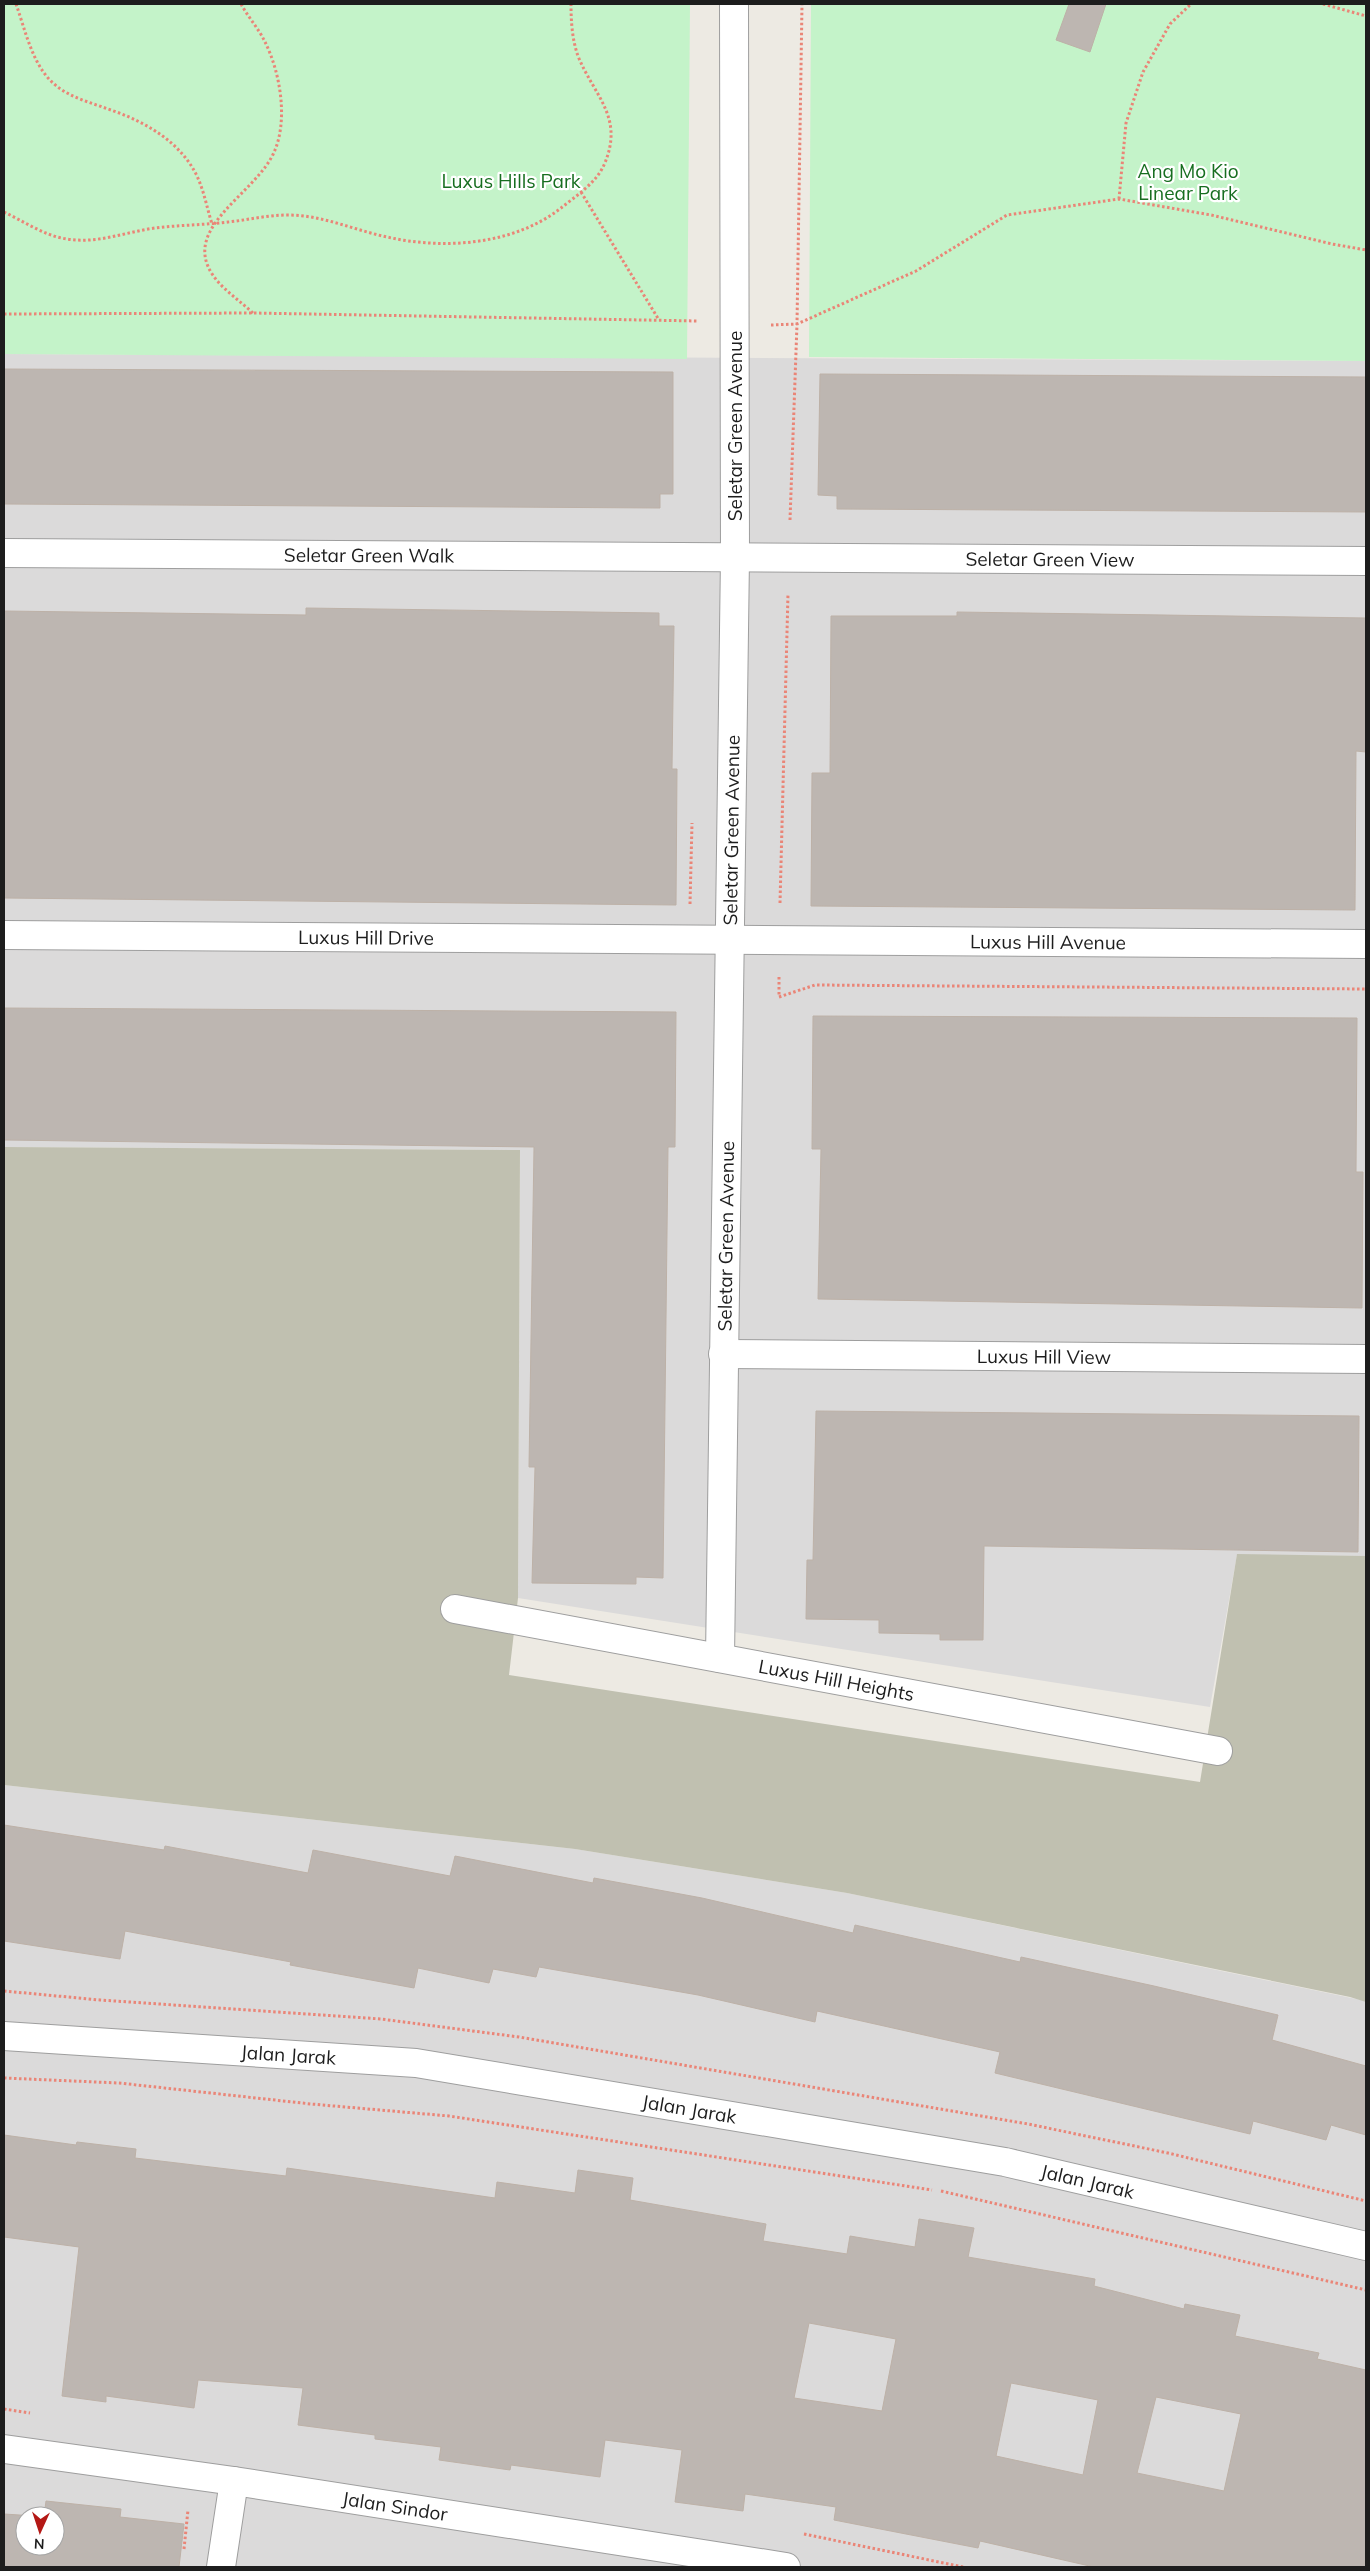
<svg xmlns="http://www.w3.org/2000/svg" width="1370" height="2571" viewBox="0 0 1370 2571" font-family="Mulish,sans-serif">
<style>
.residential{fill:#dbdada;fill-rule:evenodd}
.construction{fill:#c0c0b0}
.park{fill:#c4f3c9}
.building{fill:#bdb6b1;stroke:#bdb1a7;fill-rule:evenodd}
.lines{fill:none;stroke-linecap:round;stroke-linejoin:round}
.street-casing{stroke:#9e9e9e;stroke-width:30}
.path{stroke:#ea8577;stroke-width:3;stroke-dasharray:2.5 2.5;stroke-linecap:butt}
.street{stroke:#fff;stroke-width:28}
.labels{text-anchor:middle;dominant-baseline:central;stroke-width:4.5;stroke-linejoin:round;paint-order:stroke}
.park-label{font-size:19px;fill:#176e20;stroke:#fff}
.street-label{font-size:19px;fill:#1d1d1d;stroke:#fff}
</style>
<rect width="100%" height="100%" fill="#edeae3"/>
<path class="residential" d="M 4,354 L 1366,361 L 1366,1556 L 1237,1555 L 1210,1707 L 518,1598 L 520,1150 L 4,1147 Z
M 4,1785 L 575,1849 L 847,1893 L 1366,2001 L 1366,2567 L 4,2567 ZM 25,2516 L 55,2516 L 55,2546 L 25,2546 Z"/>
<path class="construction" d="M 4,1147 L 520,1150 L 518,1598 L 509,1675 L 1200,1782 L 1237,1554 L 1366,1556 L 1366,2002 L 1350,1997 L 847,1893 L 575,1849 L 4,1785 Z"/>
<path class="park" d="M 4,4 L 690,4 L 687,359 L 4,354 Z
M 811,4 L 1366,4 L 1366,361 L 809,357 Z"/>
<path class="building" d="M 1069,4 L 1106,4 L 1090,52 L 1056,40 Z
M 4,369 L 673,372 L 673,494 L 660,494 L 660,508 L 4,504 Z
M 820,374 L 1366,377 L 1366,512 L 837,509 L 837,496 L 818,495 Z
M 306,608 L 659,613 L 659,626 L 674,626 L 672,769 L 677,769 L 676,905 L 4,898 L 4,611 L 306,615 Z
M 957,612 L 1366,618 L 1366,752 L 1356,751 L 1355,910 L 811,906 L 812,773 L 830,773 L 831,616 L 957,616 Z
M 4,1008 L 676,1012 L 675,1147 L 668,1147 L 663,1578 L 636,1577 L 636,1584 L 532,1583 L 535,1467 L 529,1467 L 534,1147 L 4,1140 Z
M 813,1016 L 1357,1018 L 1356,1172 L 1363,1172 L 1362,1308 L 818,1299 L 821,1149 L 812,1149 Z
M 816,1411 L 1359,1416 L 1358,1552 L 984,1546 L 983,1640 L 940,1640 L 940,1634 L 879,1633 L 879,1620 L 806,1619 L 807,1560 L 813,1560 Z
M 4,1825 L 164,1850 L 165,1846 L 308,1873 L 313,1850 L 450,1876 L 455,1856 L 593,1883 L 594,1878 L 702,1898 L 853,1933 L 855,1925 L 1020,1962 L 1021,1957 L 1154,1986 L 1278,2015 L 1272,2040 L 1366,2066 L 1366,2135 L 1331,2125 L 1326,2140 L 1253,2121 L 1250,2134 L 995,2073 L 1000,2052 L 817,2011 L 815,2022 L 698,1995 L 539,1967 L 536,1977 L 493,1969 L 489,1983 L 418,1968 L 414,1988 L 290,1965 L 291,1962 L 125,1931 L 120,1959 L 4,1941 Z
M 4,2135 L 76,2145 L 77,2142 L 136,2149 L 135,2158 L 286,2176 L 287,2168 L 495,2198 L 497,2182 L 575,2193 L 578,2170 L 633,2178 L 630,2200 L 766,2224 L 763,2241 L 847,2254 L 850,2236 L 915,2247 L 919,2219 L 974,2228 L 968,2257 L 1095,2279 L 1094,2286 L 1184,2309 L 1185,2304 L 1240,2315 L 1235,2336 L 1319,2353 L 1317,2359 L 1366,2370 L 1366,2567 L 1094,2567 L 980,2541 L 978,2548 L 834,2520 L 836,2507 L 745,2494 L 743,2511 L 675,2502 L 682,2450 L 605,2440 L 600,2477 L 511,2465 L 510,2470 L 439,2460 L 441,2447 L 375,2439 L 375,2435 L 298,2425 L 303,2388 L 198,2380 L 194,2408 L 106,2396 L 106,2402 L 62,2396 L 79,2247 L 4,2237 ZM 809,2323 L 896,2339 L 882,2411 L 794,2398 ZM 1011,2383 L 1098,2400 L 1083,2475 L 996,2456 ZM 1156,2397 L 1241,2414 L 1224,2491 L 1137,2473 Z
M 46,2501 L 121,2509 L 120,2517 L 184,2524 L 179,2567 L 4,2567 L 4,2514 L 35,2516 L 25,2516 L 25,2546 L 55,2546 L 55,2516 L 44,2516 Z"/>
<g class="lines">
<g class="street-casing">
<g id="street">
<path id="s1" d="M 4,553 L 1366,561"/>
<path id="s2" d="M 4,935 L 1366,944"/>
<path id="s3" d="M 723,1354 L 1366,1359"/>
<path id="s4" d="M 455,1609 L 1218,1751"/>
<path id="s5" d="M 720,1658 L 735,557 L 734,4"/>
<path id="s6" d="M 4,2036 L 416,2063 L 1005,2162 L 1366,2246"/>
<path id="s7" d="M 4,2449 L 234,2481 L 786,2567"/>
<path d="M 221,2567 L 234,2481"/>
</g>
</g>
<path class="path" d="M 16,4 C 25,29 32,64 53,83 C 68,97 89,102 108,109 C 144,121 180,141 197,176 C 204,191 207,208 212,224
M 241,4 C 248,17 259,29 265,42 C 280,72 288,118 275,150 C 257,196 169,231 221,285 C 231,295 242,303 253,313
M 1323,4 L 1366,16
M 581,192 L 659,320
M 1119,199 L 1126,123 L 1143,72 L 1170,24 L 1191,4
M 4,212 C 23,221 45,236 67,239 C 98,244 125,232 155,228 C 179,225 204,225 228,222 C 248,220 267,215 288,215 C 322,215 354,230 387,237 C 444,250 514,245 561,208 C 576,196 596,183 604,165 C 625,117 594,96 578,56 C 572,39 571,21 571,4
M 4,314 L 253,313 L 698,321
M 771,325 L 797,324 L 916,271 L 1007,215 L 1119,199 L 1211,215 L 1332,244 L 1366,250
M 790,520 L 797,324 L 802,4
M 780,903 L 788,594
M 690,904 L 692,823
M 779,977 L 779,997 L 815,985 L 1366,989
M 4,1991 L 100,2000 L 381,2019 L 519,2037 L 1028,2124 L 1168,2153 L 1366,2201
M 4,2078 L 119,2083 L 311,2104 L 449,2116 L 932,2190
M 941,2191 L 1366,2290
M 4,2409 L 30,2413
M 804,2534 L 963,2567
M 184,2549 L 188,2510"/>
<use href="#street" class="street"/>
</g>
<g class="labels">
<g class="park-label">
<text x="1188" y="171">Ang Mo Kio<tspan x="1188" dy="22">Linear Park</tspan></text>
<text x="511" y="181">Luxus Hills Park</text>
</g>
<g class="street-label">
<text transform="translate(735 426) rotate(-90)">Seletar Green Avenue</text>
<text stroke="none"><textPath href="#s1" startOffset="365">Seletar Green Walk</textPath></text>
<text stroke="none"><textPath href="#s1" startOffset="1046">Seletar Green View</textPath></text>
<text stroke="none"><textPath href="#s5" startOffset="828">Seletar Green Avenue</textPath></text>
<text stroke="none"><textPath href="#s2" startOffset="362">Luxus Hill Drive</textPath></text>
<text stroke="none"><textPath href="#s2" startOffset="1044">Luxus Hill Avenue</textPath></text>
<text stroke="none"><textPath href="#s5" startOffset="422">Seletar Green Avenue</textPath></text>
<text stroke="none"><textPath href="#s3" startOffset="321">Luxus Hill View</textPath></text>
<text stroke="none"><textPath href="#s4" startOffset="388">Luxus Hill Heights</textPath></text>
<text stroke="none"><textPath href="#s6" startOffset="285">Jalan Jarak</textPath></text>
<text stroke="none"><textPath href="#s6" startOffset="690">Jalan Jarak</textPath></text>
<text stroke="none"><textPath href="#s6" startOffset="1095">Jalan Jarak</textPath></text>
<text stroke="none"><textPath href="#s7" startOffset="395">Jalan Sindor</textPath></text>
</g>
</g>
<rect width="1370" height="2571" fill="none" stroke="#1d1d1d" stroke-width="10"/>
<g transform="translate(40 2531) rotate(183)"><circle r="24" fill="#ffffff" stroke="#a5a5a5"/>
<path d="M0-4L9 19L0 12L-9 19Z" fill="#b41815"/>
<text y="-8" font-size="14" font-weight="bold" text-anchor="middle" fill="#1d1d1d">N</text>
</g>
</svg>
